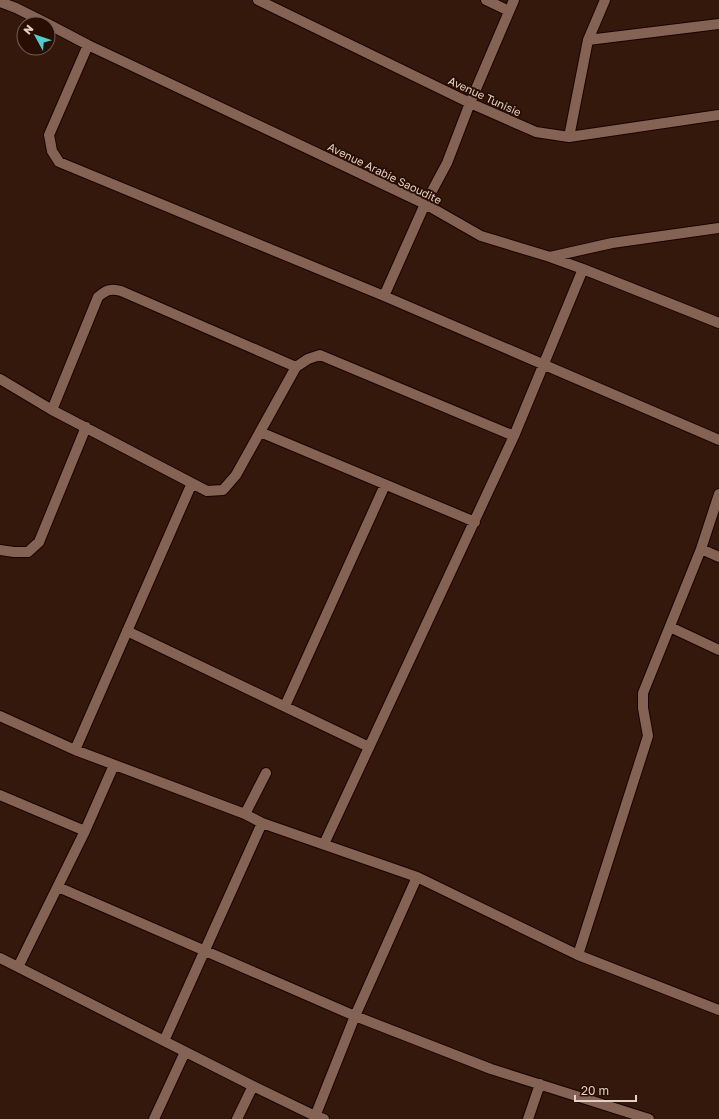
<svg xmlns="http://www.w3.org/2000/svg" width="719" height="1119" viewBox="0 0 719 1119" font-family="'Golos Text',sans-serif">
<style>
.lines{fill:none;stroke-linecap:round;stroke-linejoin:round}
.minor-casing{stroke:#1a0300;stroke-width:12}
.minor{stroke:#846354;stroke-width:10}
.labels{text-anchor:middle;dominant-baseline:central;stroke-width:4;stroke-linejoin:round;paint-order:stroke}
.street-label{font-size:11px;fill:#e3d0c7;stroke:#290f03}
</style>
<rect width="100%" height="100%" fill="#34180b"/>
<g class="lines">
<g class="minor-casing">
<path id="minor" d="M 258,0 L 470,103 L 536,132 L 569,137 L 719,115
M 486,0 L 509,11
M 0,2 L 16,8 L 48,24
M 48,24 L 88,45 L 425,204 L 481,236 L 550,257 L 583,269 L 719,323
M 588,40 L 719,24
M 88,45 L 49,135 L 52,151 L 59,162 L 384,296 L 719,440
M 569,137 L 588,40 L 605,0
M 550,257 L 612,243 L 719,228
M 384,296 L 425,204 L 447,163 L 470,103 L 514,0
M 0,379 L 52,410 L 207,491 L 223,490 L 236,475 L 296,367 L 308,359 L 320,355 L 514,436
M 52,410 L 98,297 C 106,290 111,288 121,291 L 296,367
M 260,432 L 475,522
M 701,549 L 719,557
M 0,550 L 14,552 L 28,552 L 39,542 L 86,427
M 670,627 L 719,650
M 127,631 L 369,747
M 285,706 L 385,485
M 0,716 L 75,750 L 245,814 L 262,823 L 417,877 L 578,955 L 719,1010
M 75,750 L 192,483
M 0,795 L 85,831
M 245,814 L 266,773
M 324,844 L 514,436 L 583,269
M 58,887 L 355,1016 L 491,1069 L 649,1119
M 578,955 L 648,736 L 643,708 L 643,693 L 701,549 L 719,494
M 0,958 L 253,1086 L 315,1116 L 324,1119
M 18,967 L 85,831 L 114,765
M 164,1041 L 262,823
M 154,1119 L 185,1052
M 237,1119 L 253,1086
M 314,1119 L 355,1016 L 417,877
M 528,1119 L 540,1084"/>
</g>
<use href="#minor" class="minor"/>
</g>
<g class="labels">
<g class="street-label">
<text transform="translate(485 96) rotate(25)">Avenue Tunisie</text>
<text transform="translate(385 173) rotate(26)">Avenue Arabie Saoudite</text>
</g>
</g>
<g transform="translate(36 36) rotate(310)"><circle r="19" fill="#290f03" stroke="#735c51"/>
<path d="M0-3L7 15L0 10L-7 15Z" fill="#52cdce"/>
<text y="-6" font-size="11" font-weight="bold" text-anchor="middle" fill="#e3d0c7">N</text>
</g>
<path d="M575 1095v6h61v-6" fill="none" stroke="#e3d0c7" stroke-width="2"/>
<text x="581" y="1095" font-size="12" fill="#e3d0c7" stroke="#290f03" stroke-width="3" paint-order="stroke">20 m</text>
</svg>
